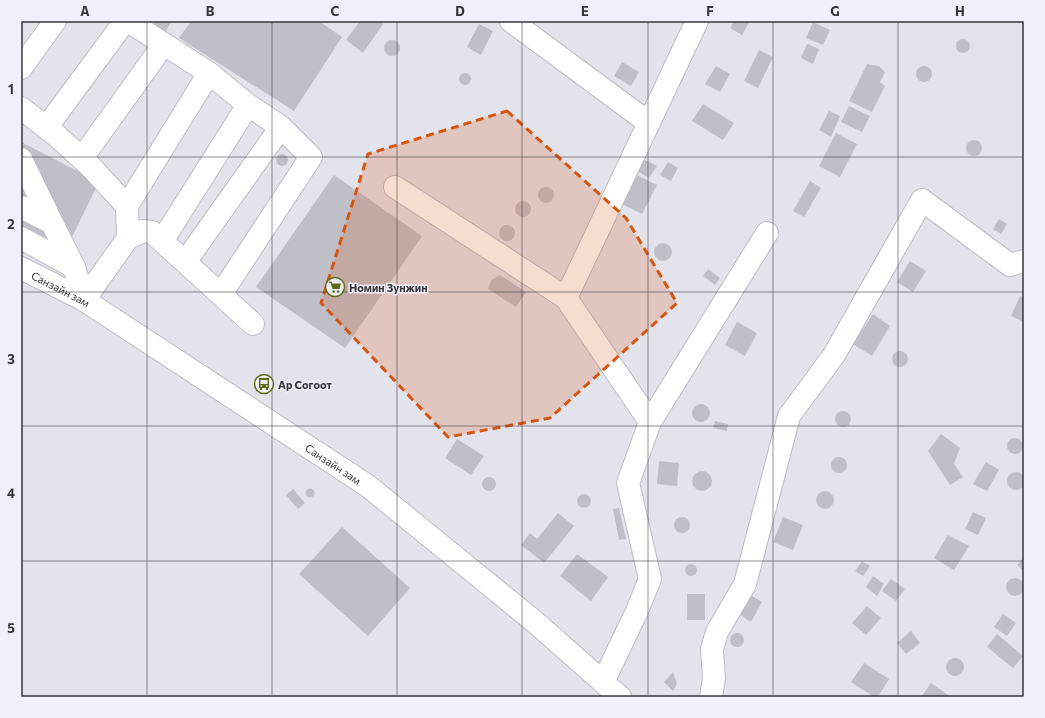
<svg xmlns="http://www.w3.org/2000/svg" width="1045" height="718" viewBox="0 0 1045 718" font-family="Commissioner,sans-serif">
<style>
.building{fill:#bfbfc8}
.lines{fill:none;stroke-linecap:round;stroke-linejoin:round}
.minor-casing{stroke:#bcbcc5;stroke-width:24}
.major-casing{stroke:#bcbcc5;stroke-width:24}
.minor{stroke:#fff;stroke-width:22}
.major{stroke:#fff;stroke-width:22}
.marked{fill:#d65611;fill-opacity:0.2;stroke:#d65611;stroke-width:3;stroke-dasharray:8 5;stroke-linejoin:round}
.grid{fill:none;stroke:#36363a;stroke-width:1;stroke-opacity:0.55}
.labels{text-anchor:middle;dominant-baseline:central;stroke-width:3;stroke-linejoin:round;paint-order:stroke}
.poi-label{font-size:11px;font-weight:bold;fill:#36363a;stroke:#f0f0fa;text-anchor:start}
.street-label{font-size:11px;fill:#36363a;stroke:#f0f0fa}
.neatline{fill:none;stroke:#36363a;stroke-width:1.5}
.grid-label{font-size:13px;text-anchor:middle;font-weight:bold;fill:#36363a}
</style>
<rect width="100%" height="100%" fill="#e3e3ec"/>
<path class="building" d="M 142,21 L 172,21 L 163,35 Z
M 191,21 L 319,21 L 342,37 L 294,111 L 179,38 Z
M 360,21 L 385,21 L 363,53 L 346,40 Z
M 734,21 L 750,21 L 742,35 L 730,28 Z
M 813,22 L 830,30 L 823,45 L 806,38 Z
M 479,24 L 493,31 L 481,55 L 467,47 Z
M956 46a7 7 0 1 1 14 0a7 7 0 1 1-14 0Z
M384 48a8 8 0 1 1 16 0a8 8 0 1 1-16 0Z
M 807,44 L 819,49 L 813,64 L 801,58 Z
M 759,50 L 773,57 L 758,88 L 744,81 Z
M 622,62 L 639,72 L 631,86 L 614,76 Z
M 867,64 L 879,66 L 885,72 L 880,82 L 885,86 L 872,112 L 849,101 Z
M 716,66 L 730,74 L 720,92 L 705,84 Z
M916 74a8 8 0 1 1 16 0a8 8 0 1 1-16 0Z
M459 79a6 6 0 1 1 12 0a6 6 0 1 1-12 0Z
M 703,104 L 734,123 L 723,140 L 692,121 Z
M 849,106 L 870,116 L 862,132 L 841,122 Z
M 829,111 L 840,116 L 831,137 L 819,130 Z
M 836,133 L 857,144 L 840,177 L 819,166 Z
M966 148a8 8 0 1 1 16 0a8 8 0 1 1-16 0Z
M 21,142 L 99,182 L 65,251 L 21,229 Z
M276 160a6 6 0 1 1 12 0a6 6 0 1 1-12 0Z
M 643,159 L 657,166 L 649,178 L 637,171 Z
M 668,162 L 678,168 L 671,181 L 660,175 Z
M 334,175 L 422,236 L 345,348 L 256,287 Z
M 637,175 L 657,185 L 642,214 L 622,204 Z
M 810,181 L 821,188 L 804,217 L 793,211 Z
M538 195a8 8 0 1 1 16 0a8 8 0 1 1-16 0Z
M515 209a8 8 0 1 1 16 0a8 8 0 1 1-16 0Z
M 999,219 L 1007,224 L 1001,234 L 993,229 Z
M499 233a8 8 0 1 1 16 0a8 8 0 1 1-16 0Z
M654 252a9 9 0 1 1 18 0a9 9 0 1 1-18 0Z
M 910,261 L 926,271 L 913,292 L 897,282 Z
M 708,269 L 720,278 L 715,285 L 703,276 Z
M 500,275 L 526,292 L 516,307 L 488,289 L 491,280 Z
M 1020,296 L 1024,298 L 1024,322 L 1011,316 Z
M 873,314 L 890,326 L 872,356 L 853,344 Z
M 737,322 L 757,333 L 745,356 L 725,345 Z
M892 359a8 8 0 1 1 16 0a8 8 0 1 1-16 0Z
M692 413a9 9 0 1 1 18 0a9 9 0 1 1-18 0Z
M835 419a8 8 0 1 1 16 0a8 8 0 1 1-16 0Z
M 715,421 L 728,424 L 727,431 L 713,428 Z
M 941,434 L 960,448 L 954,464 L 963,477 L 950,485 L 928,451 Z
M1007 446a8 8 0 1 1 16 0a8 8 0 1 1-16 0Z
M 457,439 L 484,456 L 471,475 L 445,458 Z
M831 465a8 8 0 1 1 16 0a8 8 0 1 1-16 0Z
M 659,461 L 679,463 L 677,486 L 657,484 Z
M 986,462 L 999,470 L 987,491 L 973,484 Z
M692 481a10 10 0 1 1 20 0a10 10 0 1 1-20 0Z
M1007 481a9 9 0 1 1 18 0a9 9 0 1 1-18 0Z
M482 484a7 7 0 1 1 14 0a7 7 0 1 1-14 0Z
M305.5 493a4.5 4.5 0 1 1 9 0a4.5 4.5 0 1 1-9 0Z
M 293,489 L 305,503 L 298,509 L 286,495 Z
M816 500a9 9 0 1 1 18 0a9 9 0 1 1-18 0Z
M577 501a7 7 0 1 1 14 0a7 7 0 1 1-14 0Z
M 619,508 L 626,539 L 619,540 L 613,509 Z
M 973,512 L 986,518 L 978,535 L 965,529 Z
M 558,513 L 574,526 L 544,563 L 521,545 L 530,533 L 537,539 Z
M 783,517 L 803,525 L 793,550 L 773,542 Z
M674 525a8 8 0 1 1 16 0a8 8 0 1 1-16 0Z
M 342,527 L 410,588 L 368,636 L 299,574 Z
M 948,535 L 969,546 L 954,570 L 934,558 Z
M 577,554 L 608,577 L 591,601 L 560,576 Z
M 1024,557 L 1024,571 L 1017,565 Z
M 862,561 L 870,566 L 863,576 L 855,571 Z
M685 570a6 6 0 1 1 12 0a6 6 0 1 1-12 0Z
M 873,576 L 884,584 L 877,596 L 866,587 Z
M1006 587a9 9 0 1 1 18 0a9 9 0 1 1-18 0Z
M 891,579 L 905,589 L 896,601 L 882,591 Z
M 687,594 L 705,594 L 705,620 L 687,620 Z
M 749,594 L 762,602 L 751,622 L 737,613 Z
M 867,606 L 881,618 L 866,635 L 852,623 Z
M 1003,614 L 1016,623 L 1007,636 L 994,627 Z
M 911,631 L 920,643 L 906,654 L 897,643 Z
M730 640a7 7 0 1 1 14 0a7 7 0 1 1-14 0Z
M 997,634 L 1023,656 L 1013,668 L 987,647 Z
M946 667a9 9 0 1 1 18 0a9 9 0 1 1-18 0Z
M 864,663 L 889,679 L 878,697 L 874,697 L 851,682 Z
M 673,672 L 677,684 L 673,691 L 664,682 Z
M 931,683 L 948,695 L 947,697 L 921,697 Z"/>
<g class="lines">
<g class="minor-casing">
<path id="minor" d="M 128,21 L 209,73 L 248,105 L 281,127 L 311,157 L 221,294
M 511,21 L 649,123
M 21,68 L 55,21
M 21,108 L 57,136 L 90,166 L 127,206
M 46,128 L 125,21
M 82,158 L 164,44
M 21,159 L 52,223
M 395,187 L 566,298
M 21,207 L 52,223 L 74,267
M 21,238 L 74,267 L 84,300 L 128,238 L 143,231 L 152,232 L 253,324
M 128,238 L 127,206 L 209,73
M 162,241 L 248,105
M 185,262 L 281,127
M 650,422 L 566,298 L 697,21
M 603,682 L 637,611 L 650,579 L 628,483 L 650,422 L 767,233
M 711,697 L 714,678 L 712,649 L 717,632 L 745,584 L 789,416 L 834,355 L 922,200 L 1010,265 L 1024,261"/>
</g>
<g class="major-casing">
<g id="major">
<path id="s1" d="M 21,268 L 84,300 L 368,486 L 535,622 L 620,697"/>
</g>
</g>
<use href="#minor" class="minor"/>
<use href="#major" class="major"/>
</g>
<path class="marked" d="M 507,111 L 626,218 L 677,303 L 550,418 L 448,437 L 321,303 L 368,154 Z"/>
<path class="grid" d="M 147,21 L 147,697M 272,21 L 272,697M 397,21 L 397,697M 522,21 L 522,697M 648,21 L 648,697M 773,21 L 773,697M 898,21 L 898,697M 21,157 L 1024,157M 21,292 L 1024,292M 21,426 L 1024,426M 21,561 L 1024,561"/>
<defs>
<g id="supermarket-ring" transform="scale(1)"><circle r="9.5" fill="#f0f0fa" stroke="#5c6b15" stroke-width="1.5"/><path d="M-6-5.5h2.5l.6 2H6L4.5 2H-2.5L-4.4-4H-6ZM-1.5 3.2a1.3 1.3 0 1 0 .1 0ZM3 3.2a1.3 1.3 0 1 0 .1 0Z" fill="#5c6b15"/></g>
<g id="bus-ring" transform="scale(1)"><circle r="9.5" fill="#f0f0fa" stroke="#5c6b15" stroke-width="1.5"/><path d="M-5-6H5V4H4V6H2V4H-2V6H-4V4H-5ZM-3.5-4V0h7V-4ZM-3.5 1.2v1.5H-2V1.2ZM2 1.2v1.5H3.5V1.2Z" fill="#5c6b15"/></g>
</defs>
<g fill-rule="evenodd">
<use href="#supermarket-ring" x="335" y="287"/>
<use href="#bus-ring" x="264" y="384"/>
</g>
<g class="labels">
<g class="poi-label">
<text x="349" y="287">Номин Зунжин</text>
<text x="278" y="384">Ар Согоот</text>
</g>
<g class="street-label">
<text stroke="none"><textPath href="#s1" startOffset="45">Санзайн зам</textPath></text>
<text stroke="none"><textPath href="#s1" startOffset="369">Санзайн зам</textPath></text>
</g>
</g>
<rect width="1045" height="718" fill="none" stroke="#f0f0fa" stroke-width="44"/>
<rect x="22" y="22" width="1001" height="674" class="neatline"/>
<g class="grid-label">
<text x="85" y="16">A</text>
<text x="210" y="16">B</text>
<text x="335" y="16">C</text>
<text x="460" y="16">D</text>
<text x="585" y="16">E</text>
<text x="710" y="16">F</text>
<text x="835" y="16">G</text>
<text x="960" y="16">H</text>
<text x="11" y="94">1</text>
<text x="11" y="229">2</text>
<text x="11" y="364">3</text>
<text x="11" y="498">4</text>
<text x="11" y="633">5</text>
</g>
</svg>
